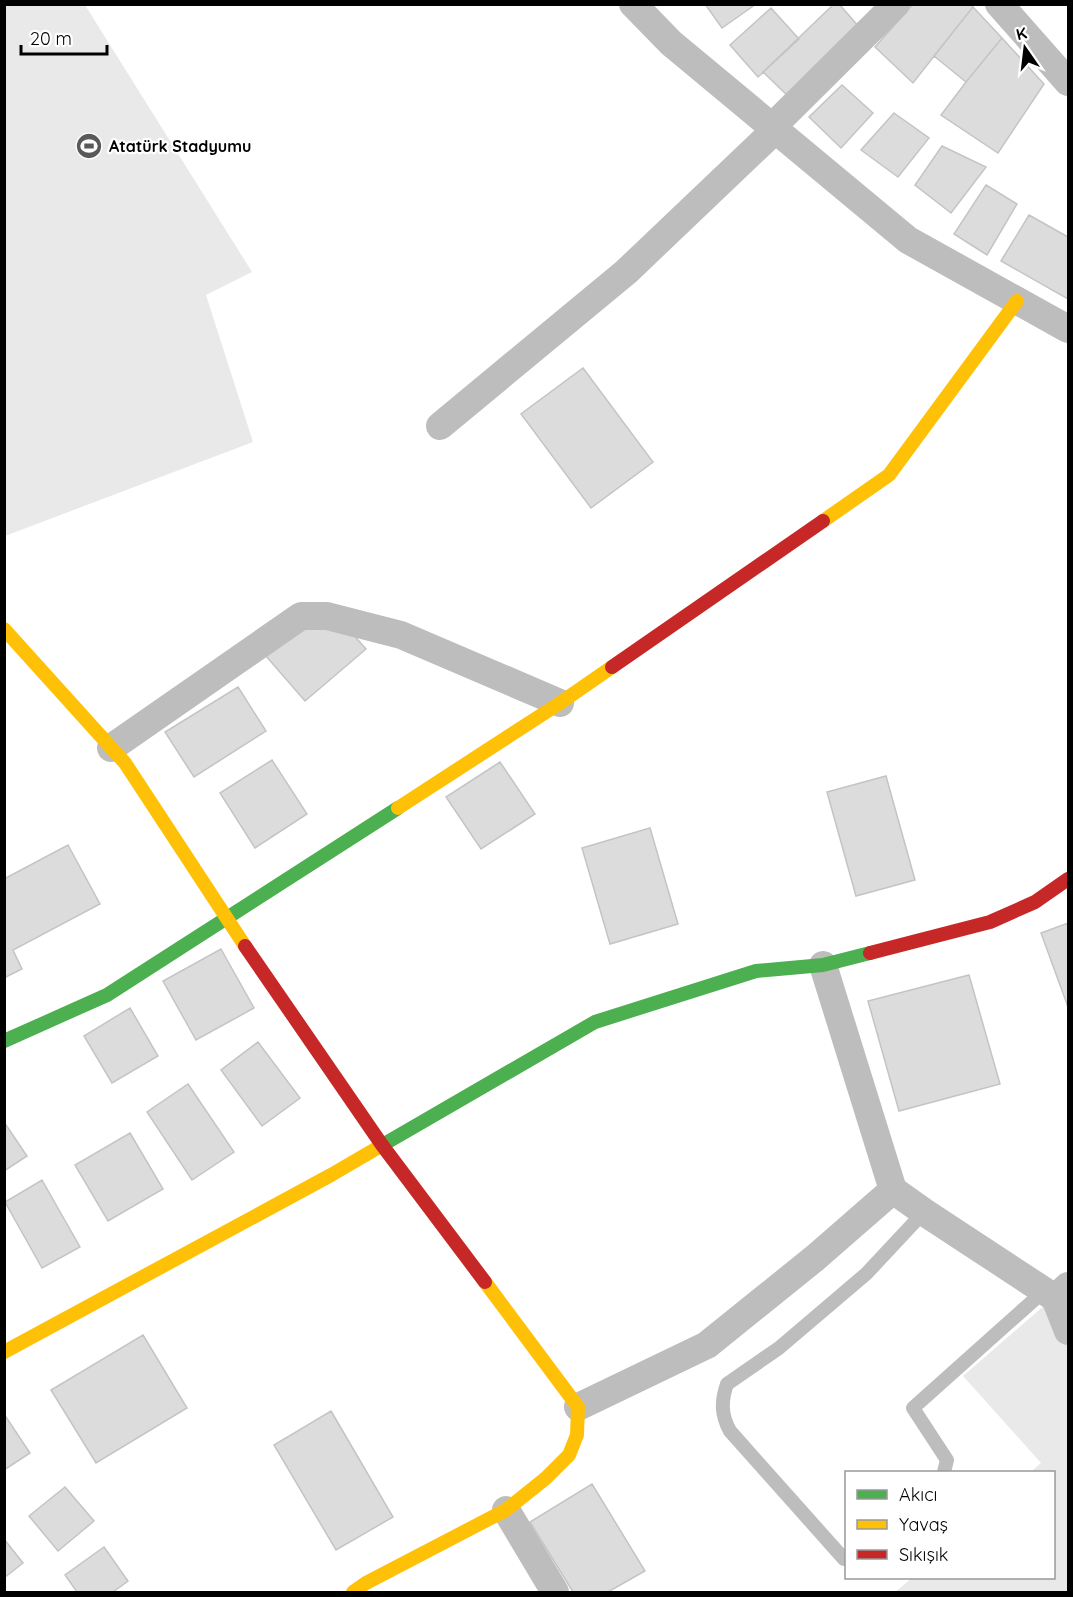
<svg xmlns="http://www.w3.org/2000/svg" width="1073" height="1597" viewBox="0 0 1073 1597" font-family="Quicksand,sans-serif">
<style>
.green{fill:#e9e9e9}
.building{fill:#dcdcdc;stroke:#c4c4c4;stroke-width:1.5}
.lines{fill:none;stroke-linecap:round;stroke-linejoin:round}
.lane{stroke:#bdbdbd;stroke-width:14}
.street{stroke:#bdbdbd;stroke-width:28}
.fast{stroke:#4caf50;stroke-width:14}
.slow{stroke:#ffc107;stroke-width:14}
.jam{stroke:#c62828;stroke-width:14}
.labels{text-anchor:middle;dominant-baseline:central;stroke-width:4.5;stroke-linejoin:round;paint-order:stroke}
.poi-label{font-size:16px;font-weight:bold;fill:#000;stroke:#fff;text-anchor:start}
</style>
<rect width="100%" height="100%" fill="#fff"/>
<path class="green" d="M 5,4 L 85,5 L 252,272 L 206,295 L 253,442 L 5,536 Z
M 1068,1285 L 1068,1592 L 895,1592 L 912,1578 L 1054,1578 L 1054,1472 L 1031,1472 L 1041,1463 L 963,1376 Z"/>
<path class="building" d="M 705,4 L 756,4 L 722,28 Z
M 834,4 L 839,4 L 860,28 L 788,96 L 763,72 Z
M 913,4 L 971,4 L 973,7 L 913,83 L 875,47 Z
M 973,7 L 1002,38 L 966,82 L 934,56 Z
M 771,8 L 799,39 L 758,77 L 730,45 Z
M 1002,38 L 1044,84 L 998,153 L 941,115 L 966,82 Z
M 842,85 L 873,113 L 841,148 L 809,117 Z
M 894,113 L 929,138 L 898,177 L 861,150 Z
M 942,146 L 986,167 L 951,213 L 915,185 Z
M 986,185 L 1017,204 L 987,255 L 954,234 Z
M 1029,215 L 1068,237 L 1068,299 L 1001,261 Z
M 583,368 L 653,462 L 591,508 L 521,414 Z
M 326,604 L 366,649 L 305,701 L 266,656 Z
M 238,687 L 266,731 L 194,777 L 165,732 Z
M 272,760 L 307,814 L 255,848 L 220,793 Z
M 500,762 L 535,814 L 481,849 L 446,797 Z
M 886,776 L 915,880 L 856,896 L 827,792 Z
M 650,828 L 678,924 L 610,944 L 582,848 Z
M 68,845 L 100,904 L 13,950 L 22,969 L 4,978 L 4,879 Z
M 1068,923 L 1068,1007 L 1041,933 Z
M 221,949 L 254,1008 L 196,1040 L 163,981 Z
M 969,975 L 1000,1084 L 899,1111 L 868,1001 Z
M 130,1008 L 158,1056 L 112,1083 L 84,1036 Z
M 258,1042 L 300,1098 L 262,1126 L 221,1070 Z
M 188,1084 L 234,1152 L 192,1180 L 147,1112 Z
M 4,1122 L 27,1156 L 4,1171 Z
M 130,1133 L 163,1189 L 108,1221 L 75,1165 Z
M 42,1180 L 80,1247 L 42,1268 L 5,1202 Z
M 143,1335 L 187,1408 L 96,1463 L 51,1390 Z
M 331,1411 L 393,1517 L 336,1550 L 274,1445 Z
M 4,1414 L 30,1453 L 4,1470 Z
M 592,1484 L 645,1571 L 608,1592 L 573,1592 L 530,1522 Z
M 65,1487 L 94,1521 L 58,1551 L 29,1516 Z
M 4,1539 L 23,1563 L 4,1578 Z
M 104,1547 L 128,1581 L 113,1592 L 77,1592 L 65,1575 Z"/>
<g class="lines">
<path class="lane" d="M 944,1472 L 947,1460 L 913,1408 L 1044,1291
M 846,1559 L 844,1559 L 730,1431 C 721,1415 721,1401 727,1384 L 779,1348 L 866,1274 L 924,1212"/>
<path class="street" d="M 633,4 L 671,43 L 908,240 L 1068,329
M 999,4 L 1068,82
M 440,426 L 626,272 L 775,130 L 772,127 L 896,4
M 111,748 L 301,616 L 327,616 L 401,635 L 560,703
M 823,965 L 893,1190 L 924,1212 L 1055,1298
M 1068,1286 L 1055,1298 L 1068,1331
M 578,1407 L 707,1345 L 815,1258 L 893,1190
M 506,1510 L 555,1592"/>
<path class="fast" d="M 4,1041 L 107,995 L 398,808
M 379,1147 L 595,1022 L 756,971 L 823,965 L 870,953"/>
<path class="slow" d="M 823,521 L 889,475 L 1017,301
M 4,629 L 125,763 L 245,946
M 398,808 L 560,703 L 612,667
M 4,1352 L 331,1175 L 379,1147
M 353,1592 L 366,1583 L 506,1510 L 546,1478 L 569,1455 L 577,1435 L 578,1407 L 485,1282"/>
<path class="jam" d="M 612,667 L 823,521
M 245,946 L 382,1145 L 485,1282
M 870,953 L 990,922 L 1035,902 L 1068,879"/>
</g>
<defs>
<g id="stadium-disc" transform="scale(1.35)"><circle r="9.5" fill="#595959" stroke="#fff"/><path d="M0-5a6.5 5 0 1 0 0 10a6.5 5 0 1 0 0-10ZM-3.5-1.8h7v3.6h-7Z" fill="#fff"/></g>
</defs>
<g fill-rule="evenodd">
<use href="#stadium-disc" x="89" y="146"/>
</g>
<g class="labels">
<g class="poi-label">
<text x="109" y="146">Atatürk Stadyumu</text>
</g>
</g>
<rect width="1073" height="1597" fill="none" stroke="#000000" stroke-width="12"/>
<rect x="845" y="1471" width="210" height="108" fill="#ffffff" stroke="#999999" stroke-width="1.5"/>
<rect x="857" y="1490" width="30" height="9" fill="#4caf50" stroke="#999999" stroke-width="1.5"/>
<text x="899" y="1501" font-size="18" fill="#000000">Akıcı</text>
<rect x="857" y="1520" width="30" height="9" fill="#ffc107" stroke="#999999" stroke-width="1.5"/>
<text x="899" y="1531" font-size="18" fill="#000000">Yavaş</text>
<rect x="857" y="1550" width="30" height="9" fill="#c62828" stroke="#999999" stroke-width="1.5"/>
<text x="899" y="1561" font-size="18" fill="#000000">Sıkışık</text>
<g transform="translate(1025 48) rotate(346)" stroke="#ffffff" stroke-width="4.5" paint-order="stroke">
<path d="M0-4.5L10 22L0 15L-10 22Z" fill="#000000"/>
<text y="-9" font-size="16" font-weight="bold" text-anchor="middle" fill="#000000">K</text>
</g>
<path d="M21 45v9h86v-9" fill="none" stroke="#000000" stroke-width="3"/>
<text x="30" y="45" font-size="18" fill="#000000" stroke="#ffffff" stroke-width="4.5" paint-order="stroke">20 m</text>
</svg>
